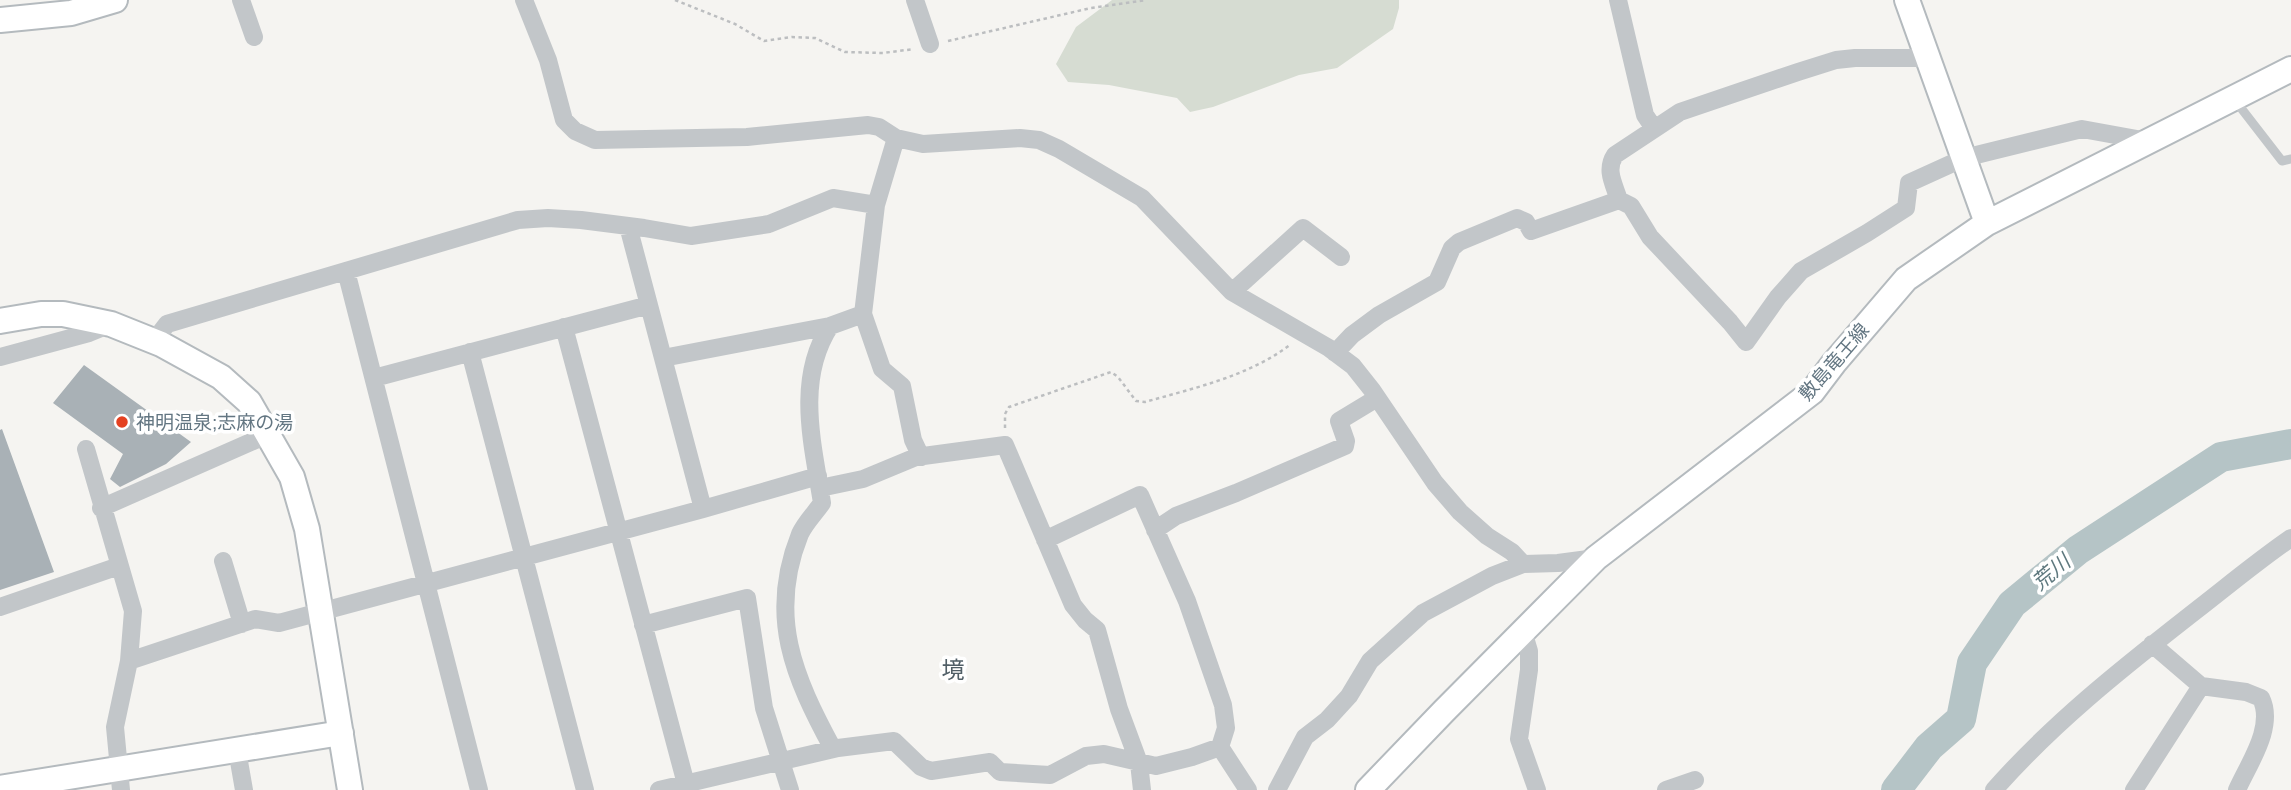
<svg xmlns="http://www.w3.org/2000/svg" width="2291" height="790" viewBox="0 0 2291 790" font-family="Arial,'Noto Sans JP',sans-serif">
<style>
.green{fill:#d6dcd2}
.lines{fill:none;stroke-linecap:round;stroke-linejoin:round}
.river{stroke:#b5c4c6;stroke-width:30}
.building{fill:#a9b1b6}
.secondary-casing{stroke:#b4babe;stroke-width:28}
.path{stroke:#bcbec0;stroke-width:2.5;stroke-dasharray:3.5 3.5;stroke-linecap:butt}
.lane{stroke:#c2c6c9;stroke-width:9}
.street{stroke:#c2c6c9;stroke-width:18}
.secondary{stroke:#fff;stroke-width:24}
.poi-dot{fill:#e44121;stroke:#fff;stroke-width:2.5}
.labels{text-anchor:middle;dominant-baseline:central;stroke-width:7;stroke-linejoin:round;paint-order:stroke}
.street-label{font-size:19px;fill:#637682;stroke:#fff}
.poi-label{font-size:19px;fill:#637682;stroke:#fff;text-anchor:start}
.water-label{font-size:21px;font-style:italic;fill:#5f797f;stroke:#fff}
.quarter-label{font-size:23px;fill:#515f67;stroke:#fff}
</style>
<rect width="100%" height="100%" fill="#f5f4f1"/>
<path class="green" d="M 1112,0 L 1399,0 L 1399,8 L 1393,29 L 1337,68 L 1299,75 L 1213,107 L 1190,112 L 1177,98 L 1109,85 L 1068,82 L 1056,64 L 1076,27 Z"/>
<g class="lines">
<path class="river" d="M 1896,790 L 1929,747 L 1961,719 L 1972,663 L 2012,604 L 2078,550 L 2221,457 L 2291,444"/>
</g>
<path class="building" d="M 84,365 L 191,442 L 166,464 L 120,487 L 110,479 L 123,454 L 53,403 Z
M 2,429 L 54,572 L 0,590 L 0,430 Z"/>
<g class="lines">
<g class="secondary-casing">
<path id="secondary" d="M 1907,0 L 1987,223
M 0,20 L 71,13 L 115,0
M 0,321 L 41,314 L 63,314 L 111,324 L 161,344 L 221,377 L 249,402 L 292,477 L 307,529 L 350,790
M 0,788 L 341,733
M 1368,790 L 1444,711 L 1596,558 L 1812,392 L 1834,363 L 1906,279 L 1987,223 L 2291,69"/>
</g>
<path class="path" d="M 675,0 L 735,24 L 764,41 L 792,37 L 815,38 L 845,52 L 883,53 L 914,49
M 948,41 L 1091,8 L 1146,0
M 1005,428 L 1005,414 L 1009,407 L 1111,372 L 1118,377 L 1136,401 L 1145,402 C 1194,388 1250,376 1291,344"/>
<path class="lane" d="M 2234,99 L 2282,161 L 2291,159"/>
<path class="street" d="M 241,0 L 254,37
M 524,0 L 548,60 L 564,120 L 575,131 L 595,140 L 747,137 L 868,125 L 879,127 L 896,138 L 923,144 L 1020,138 L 1039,140 L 1059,149 L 1142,198 L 1232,292 L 1329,348 L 1353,366 L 1372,390 L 1435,483 L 1460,512 L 1487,536 L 1512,552 L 1523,564
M 915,0 L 930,44
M 1618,0 L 1645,115 L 1653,127
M 1619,200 L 1631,206 L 1650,237 L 1730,322 L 1746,342 L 1778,297 L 1801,271 L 1867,233 L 1906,208 L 1909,183 L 1964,158 L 2082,129 L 2148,141
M 628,226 L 703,509
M 346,271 L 479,790
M 1232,292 L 1303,228 L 1341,257
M 863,314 L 882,369 L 902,386 L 913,440 L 921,457
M 564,327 L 686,784
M 154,341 L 167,324 L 518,220 L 548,218 L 581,220 L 644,228 L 691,236 L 769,224 L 833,198 L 876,205
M 470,352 L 585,790
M 1335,353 L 1352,335 L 1379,315 L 1437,282 L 1452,248 L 1459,242 L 1517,218 L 1526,222 L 1531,231 L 1619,200 C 1614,184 1605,170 1615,155 L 1680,112 L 1798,72 L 1836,60 L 1855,58 L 1928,58
M 0,357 L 89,333 L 111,324
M 663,358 L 830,326
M 374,378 L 649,305
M 86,449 L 133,611 L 129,661 L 115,727 L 121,790
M 820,488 L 863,479 L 916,457 L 1005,445 L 1073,605 L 1085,620 L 1097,630 L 1119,709 L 1139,763 L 1142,790
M 101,508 L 269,434
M 1155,530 L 1176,516 L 1236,493 L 1345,446 L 1346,441 L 1339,421 L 1377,398
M 1045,540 L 1140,495 L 1187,601 L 1223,705 L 1226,728 L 1220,747 L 1248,790
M 223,561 L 242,624
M 0,607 L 119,566
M 643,625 L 747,598 L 764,708 L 790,790
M 1523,631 L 1529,651 L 1529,670 L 1519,739 L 1537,790
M 2152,644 L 2201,686 L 2246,692 L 2261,698 C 2275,727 2249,763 2237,790
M 129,661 L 255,619 L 279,623 L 703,509 L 818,476
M 833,749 C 794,677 767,616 800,534 C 805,523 815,513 822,503 C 813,445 795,380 830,326 L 863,314 L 876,205 L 896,138
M 237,750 L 244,790
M 659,790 L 838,748 L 894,741 L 921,767 L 931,771 L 990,762 L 1000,772 L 1050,775 L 1086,756 L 1104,754 L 1156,766 L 1192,757 L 1220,747
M 1277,790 L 1305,737 L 1327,720 L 1349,696 L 1370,661 L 1423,613 L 1492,576 L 1523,564 L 1558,563 L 1596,558
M 1666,790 L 1695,780
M 1994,790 C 2052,724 2120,670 2189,616 C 2223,590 2256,562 2291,538
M 2134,790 L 2201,686"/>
<use href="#secondary" class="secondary"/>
</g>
<circle class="poi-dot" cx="122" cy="422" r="7"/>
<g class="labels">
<g class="street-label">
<text transform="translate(1834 362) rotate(-49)">敷島竜王線</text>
</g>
<g class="poi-label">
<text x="136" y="422">神明温泉;志麻の湯</text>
</g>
<g class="water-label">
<text transform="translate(2051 572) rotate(-40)">荒川</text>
</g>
<g class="quarter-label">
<text x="953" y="670">境</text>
</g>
</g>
</svg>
